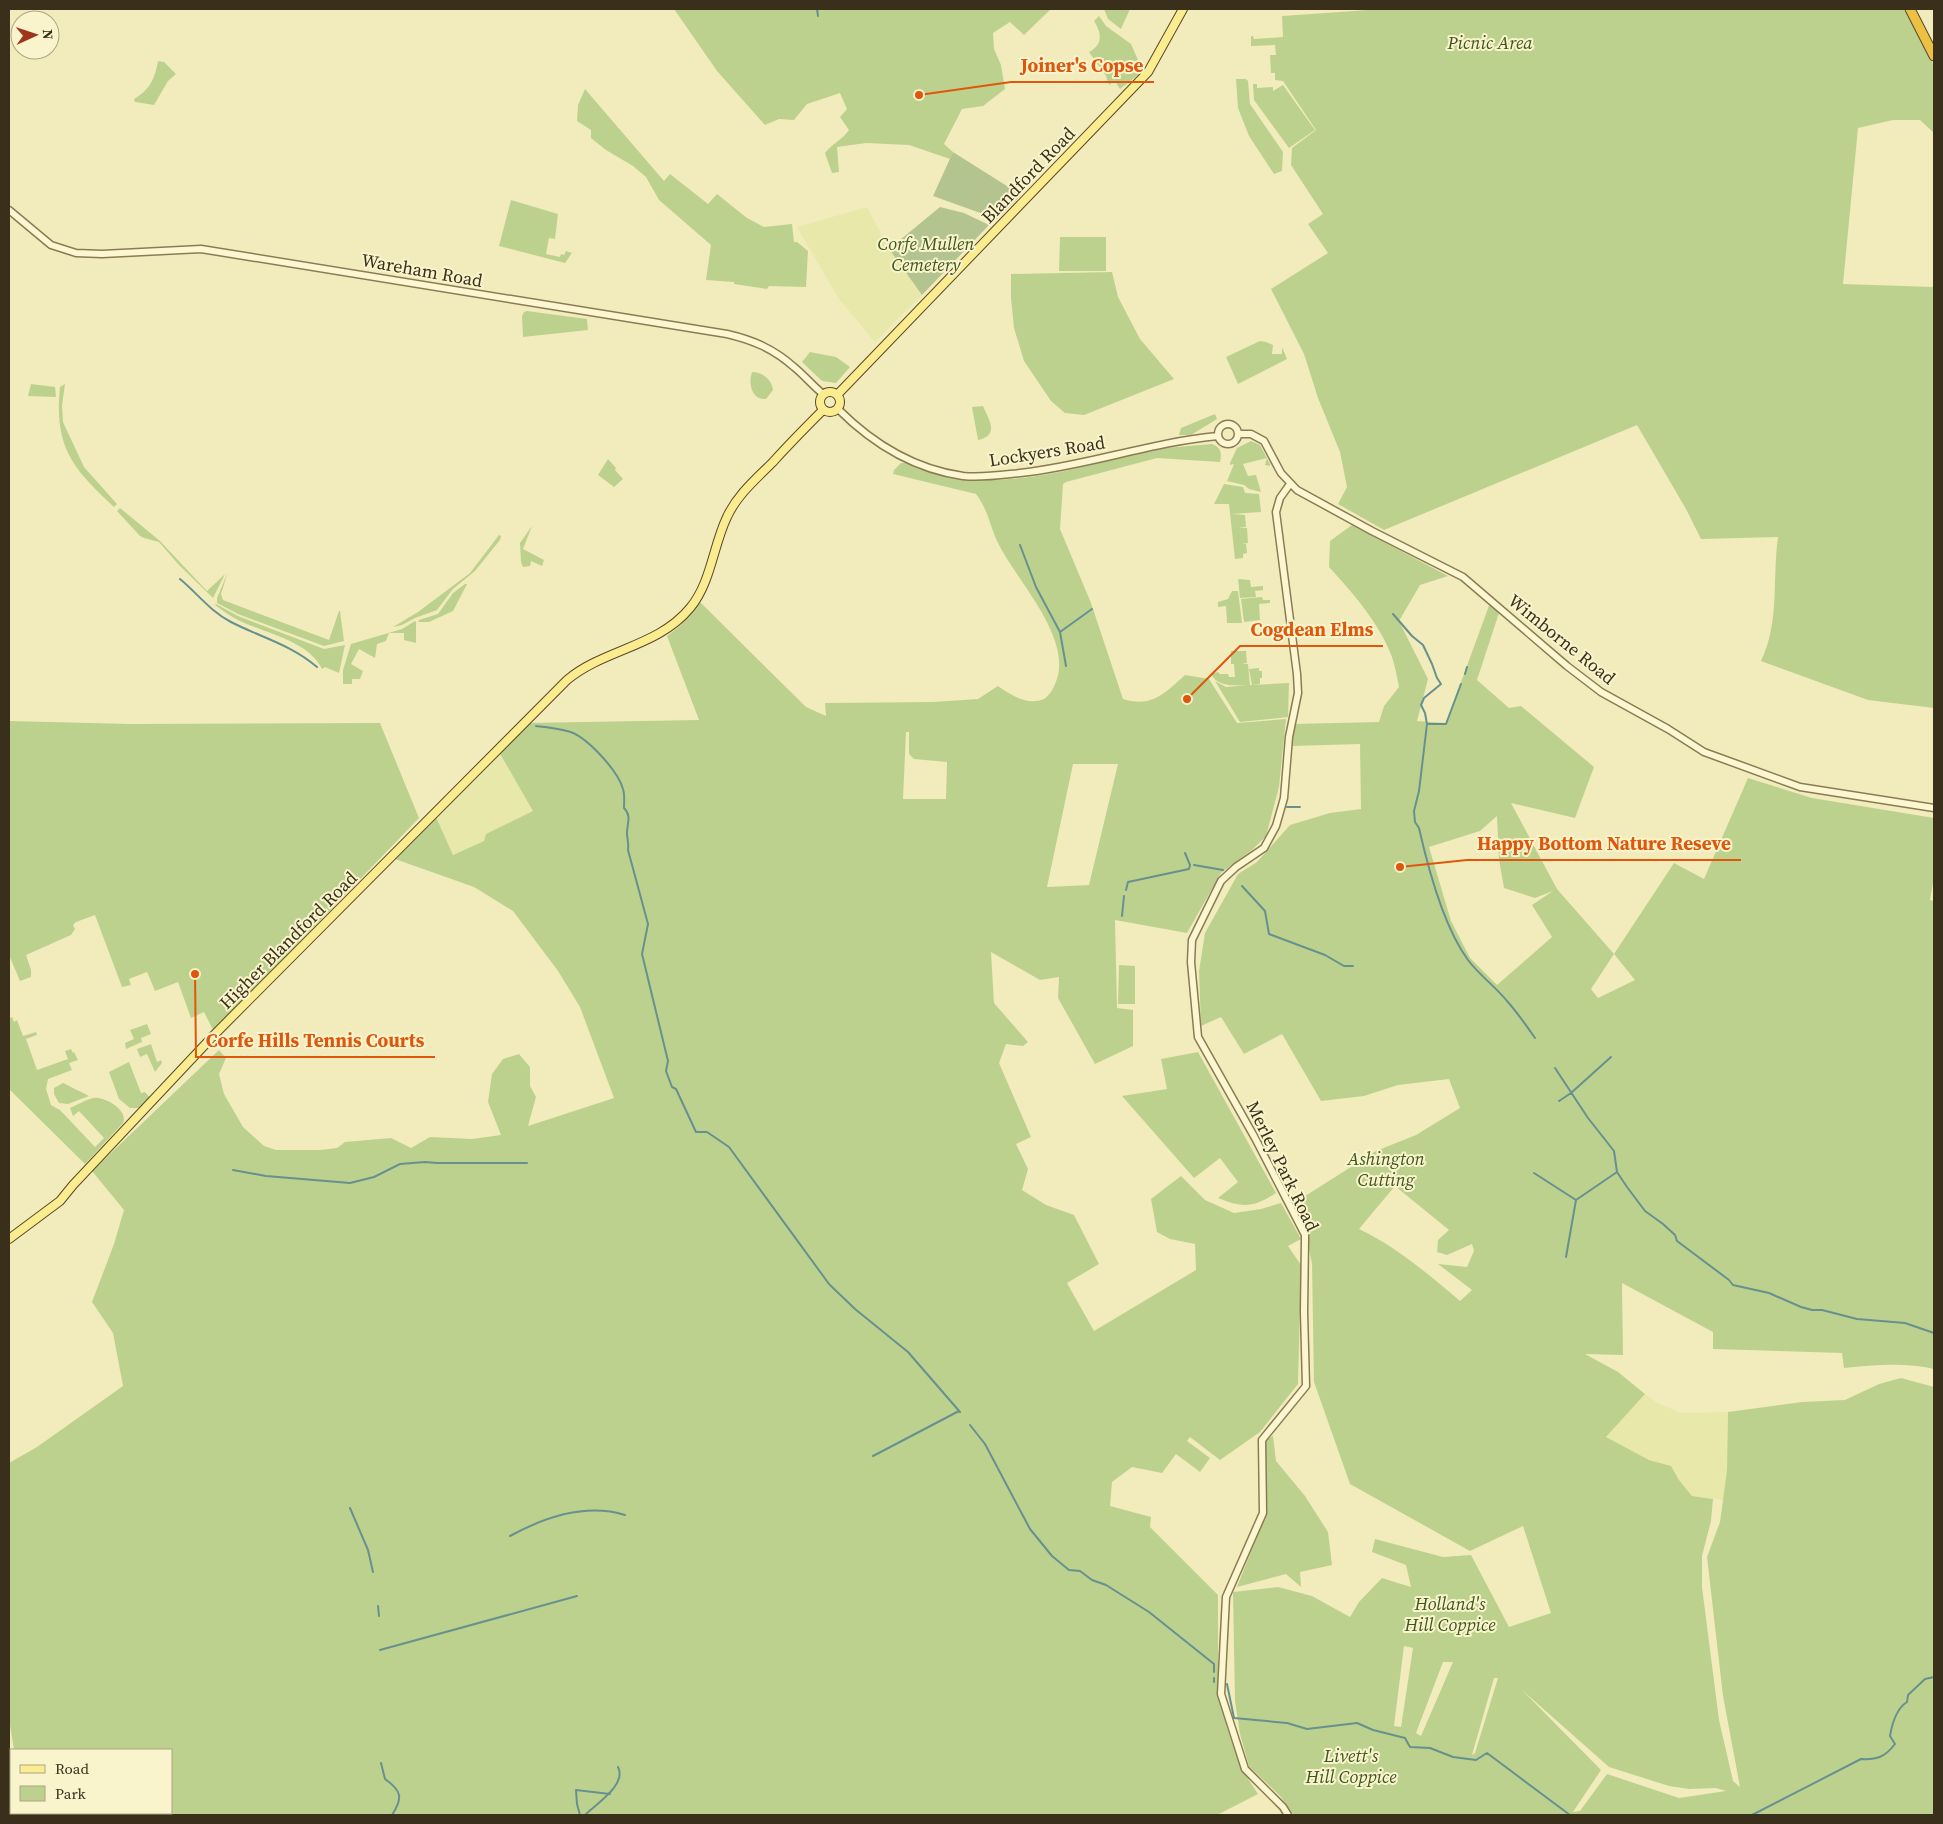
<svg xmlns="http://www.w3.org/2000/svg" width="1943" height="1824" viewBox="0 0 1943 1824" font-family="'Source Serif 4',serif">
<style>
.farmland{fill:#e7e8a9}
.green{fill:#bdd18f;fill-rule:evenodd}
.cemetery{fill:#b4c490}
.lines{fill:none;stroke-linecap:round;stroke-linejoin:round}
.stream{stroke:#67918e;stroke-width:2}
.minor-casing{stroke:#8b7b54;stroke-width:9}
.major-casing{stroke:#584829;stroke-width:10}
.highway-casing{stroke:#584829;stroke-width:11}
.minor{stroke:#fcf7d0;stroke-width:6}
.major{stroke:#faec8f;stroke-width:8}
.highway{stroke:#ebc043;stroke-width:9}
.labels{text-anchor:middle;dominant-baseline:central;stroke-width:4;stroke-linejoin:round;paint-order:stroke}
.park-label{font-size:18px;font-style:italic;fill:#3f571f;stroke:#f9f4cc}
.street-label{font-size:18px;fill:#392f1a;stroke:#f9f4cc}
.leader{fill:none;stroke:#df570d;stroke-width:2}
.callout-dot{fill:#df570d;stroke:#f9f4cc;stroke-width:2}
.callout-label{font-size:19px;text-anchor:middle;font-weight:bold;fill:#df570d;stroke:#f9f4cc;stroke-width:4;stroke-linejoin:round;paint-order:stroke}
</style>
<rect width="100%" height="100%" fill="#f2ecbc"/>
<path class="farmland" d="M 867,207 L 889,249 L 922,295 L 875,342 L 839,299 L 797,227 Z
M 499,752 L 534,811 L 487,834 L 484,841 L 453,855 L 436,817 Z
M 1645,1394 L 1656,1402 L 1681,1413 L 1728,1412 L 1727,1470 L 1723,1500 L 1692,1496 L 1679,1480 L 1671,1466 L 1649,1460 L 1606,1437 Z"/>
<path class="green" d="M 674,9 L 1051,9 L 1024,35 L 1010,22 L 993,33 L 994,49 L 1001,65 L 1005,89 L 983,106 L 962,109 L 944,144 L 953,152 L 950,159 L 909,145 L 866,143 L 837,147 L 839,172 L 832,173 L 825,153 C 833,143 842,140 849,130 L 840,117 L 847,109 L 840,93 L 807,104 L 794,120 L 779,119 L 765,125 L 717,71 Z
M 1104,9 L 1130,9 L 1121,29 L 1108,19 Z
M 1382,9 L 1906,9 L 1934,66 L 1934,133 L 1920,120 L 1893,120 L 1858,128 L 1843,284 L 1934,287 L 1934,708 L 1868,700 L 1761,661 C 1780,621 1772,580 1778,537 L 1701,539 L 1686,509 L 1637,425 L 1384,530 L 1338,504 L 1347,487 L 1340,452 L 1318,398 L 1304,354 L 1271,289 L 1328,253 L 1308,224 L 1323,214 L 1291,165 L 1292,148 L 1316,130 L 1283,81 L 1275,80 L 1275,73 L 1271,73 L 1270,55 L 1276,55 L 1275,45 L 1251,46 L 1251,36 L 1253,36 L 1254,39 L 1283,37 L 1282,16 Z
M 1099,16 L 1106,26 L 1131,44 L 1143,71 L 1120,89 L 1115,81 L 1109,85 L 1106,76 L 1089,52 C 1103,44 1102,34 1094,21 Z
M 158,61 L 164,62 L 176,74 L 168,81 L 154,105 L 135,102 L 134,99 C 150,90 155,78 158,61 Z
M 1236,79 L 1246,79 L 1248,81 L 1250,104 L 1283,152 L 1282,171 L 1274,174 L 1249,136 L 1238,108 Z
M 1253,84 L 1257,84 L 1257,88 L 1273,87 L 1273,91 L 1283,85 L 1315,130 L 1289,148 L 1254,100 Z
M 585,89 L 664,181 L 670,174 L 708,204 L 717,194 L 747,218 L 764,227 L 792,224 L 794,242 L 797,242 L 808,251 L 806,287 L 769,286 L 767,289 L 734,284 L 734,282 L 706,280 L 711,245 L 659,200 L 646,177 L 633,166 L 606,150 L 591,138 L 591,130 L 577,121 L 578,105 Z
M 511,200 L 558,214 L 555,239 L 549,238 L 546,254 L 560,257 L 561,254 L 564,255 L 566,251 L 572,253 L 565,263 L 499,246 Z
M 1060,237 L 1106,237 L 1106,271 L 1059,271 Z
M 1112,272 L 1118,297 L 1140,339 L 1174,379 L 1084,415 L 1065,413 L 1051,401 L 1024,361 L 1014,328 L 1011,298 L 1011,274 Z
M 527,311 L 587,319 L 588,330 L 523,337 L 522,316 L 524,312 Z
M 1260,341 L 1266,342 L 1273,345 L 1272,354 L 1282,354 L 1282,347 L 1287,359 L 1238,384 L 1226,357 Z
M 810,352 L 836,357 L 850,367 L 836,383 L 822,381 L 802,362 Z
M 752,372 C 762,372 772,379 773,390 L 766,399 C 752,400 748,384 752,372 Z
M 31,384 L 55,387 L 56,397 L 28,396 Z
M 65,384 L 62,406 L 63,422 L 84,467 L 117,504 L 114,507 C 72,468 54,447 60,387 Z
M 983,406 C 989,420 1000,435 978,440 L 972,407 Z
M 1215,414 L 1217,419 L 1191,435 L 1179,435 L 1181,428 Z
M 1251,441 L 1260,445 L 1270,464 L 1270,466 L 1265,465 L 1267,458 L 1243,464 L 1248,476 L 1256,475 L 1261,492 L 1249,489 L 1244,485 L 1227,481 L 1234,464 L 1230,465 L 1230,463 L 1237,448 Z
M 1212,444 C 1221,447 1222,453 1220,462 L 1157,458 L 1066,482 L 1063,484 L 1060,529 L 1091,603 L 1123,699 C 1152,708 1165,693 1185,675 L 1209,679 L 1237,723 L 1286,719 L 1279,787 L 1266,836 L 1252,850 L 1221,873 L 1187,933 L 1115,920 L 1117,1008 L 1133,1010 L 1133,1046 L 1095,1064 L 1058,998 L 1059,977 L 1040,980 L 991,952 L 994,1003 L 1028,1042 L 1023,1046 L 1006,1044 L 999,1063 L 1031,1137 L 1016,1144 L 1028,1169 L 1022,1190 L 1046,1205 L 1074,1215 L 1099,1264 L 1067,1283 L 1094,1331 L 1196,1270 L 1195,1244 L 1170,1239 L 1157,1232 L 1151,1199 L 1181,1176 L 1205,1200 L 1234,1213 L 1261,1209 L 1281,1203 L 1301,1239 L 1288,1246 L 1301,1265 L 1298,1384 L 1260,1432 L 1220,1460 L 1190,1437 L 1187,1441 L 1210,1458 L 1200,1472 L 1176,1454 L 1162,1473 L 1132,1467 L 1112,1482 L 1110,1506 L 1151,1517 L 1150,1527 L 1218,1595 L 1218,1691 L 1227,1728 L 1241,1768 L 1258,1794 L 1217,1815 L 9,1815 L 9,1756 L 11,1755 L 11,1813 L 171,1813 L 171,1750 L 14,1750 L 9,1719 L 9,1463 L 37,1447 L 123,1386 L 113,1333 L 92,1302 L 114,1244 L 124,1210 L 92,1171 L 219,1050 L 226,1058 L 219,1074 L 224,1094 L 243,1127 L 264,1146 L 276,1150 L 320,1150 L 337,1148 L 345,1142 L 391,1138 L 411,1148 L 430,1137 L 472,1139 L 501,1135 L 488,1102 L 492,1074 L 503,1059 L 519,1054 L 530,1067 L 530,1086 L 536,1097 L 528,1126 L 614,1098 L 580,1007 L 558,971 L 513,911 L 474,887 L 395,859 L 436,817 L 453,855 L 484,841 L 486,834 L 533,811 L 499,752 L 528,723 L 699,720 L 667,636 L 680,626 L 700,602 L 806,707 L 826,716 L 825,703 L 933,702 L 978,699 L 998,686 C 1011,695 1027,706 1044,699 C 1049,696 1053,689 1055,684 C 1075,641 1018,582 999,545 C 990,528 989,511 976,494 L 893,474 L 894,470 L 901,463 L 906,463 C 920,468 935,475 949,477 C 1017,489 1098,463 1164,446 L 1165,448 ZM 906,732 L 909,732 L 909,754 L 914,759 L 947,762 L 946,799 L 903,799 ZM 1073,764 L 1118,764 L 1089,885 L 1047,887 Z
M 608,459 L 616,468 L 615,470 L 623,479 L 614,487 L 598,475 Z
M 1224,484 L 1243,487 L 1245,493 L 1259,494 L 1261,512 L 1232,514 L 1245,515 L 1246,527 L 1238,528 L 1247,528 L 1248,543 L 1242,544 L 1246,544 L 1247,553 L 1243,554 L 1243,558 L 1235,559 L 1229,504 L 1214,504 Z
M 120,508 L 160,541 L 207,591 L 225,574 L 213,598 L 179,565 L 159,542 L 144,538 L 140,536 L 117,511 Z
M 1352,525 L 1448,576 L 1420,585 L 1399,621 L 1428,679 L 1417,721 L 1446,723 L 1490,603 L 1499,613 L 1477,680 L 1509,708 L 1521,706 L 1594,767 L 1575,818 L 1511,803 L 1557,889 L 1614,954 L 1674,863 L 1704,879 L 1748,778 L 1812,798 L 1934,818 L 1934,877 L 1930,900 L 1934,901 L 1934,1369 C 1905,1362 1874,1365 1844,1368 L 1842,1353 L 1713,1349 L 1713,1332 L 1622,1283 L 1623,1355 L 1585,1354 L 1618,1372 L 1645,1394 L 1606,1437 L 1649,1460 L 1671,1466 L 1679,1480 L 1692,1496 L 1713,1499 L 1711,1521 L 1702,1556 L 1702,1587 L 1719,1720 L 1733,1781 L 1740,1787 L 1723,1696 L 1707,1557 L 1720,1522 L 1727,1470 L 1728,1412 L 1802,1402 L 1845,1400 L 1879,1384 L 1901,1378 L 1934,1387 L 1934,1815 L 1294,1815 L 1281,1797 L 1249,1766 L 1240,1734 L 1235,1701 L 1233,1592 L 1278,1587 L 1312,1596 L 1350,1617 L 1359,1602 L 1382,1578 L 1411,1587 L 1406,1565 L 1372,1552 L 1375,1539 L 1443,1557 L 1471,1555 L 1509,1627 L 1551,1613 L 1523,1526 L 1470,1551 L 1350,1484 L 1314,1382 L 1312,1264 L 1306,1233 L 1291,1205 L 1376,1151 L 1416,1135 L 1460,1108 L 1449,1079 L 1398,1085 L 1364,1096 L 1321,1101 L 1282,1034 L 1244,1054 L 1221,1017 L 1201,1026 L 1199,971 L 1205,933 L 1238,874 L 1257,862 L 1290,825 L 1330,813 L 1361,809 L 1360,744 L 1292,746 L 1294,724 L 1379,722 L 1384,706 L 1399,687 C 1397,677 1395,666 1392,657 C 1380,624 1352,592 1329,567 L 1330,541 ZM 1497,816 L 1499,860 L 1504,888 L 1535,898 L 1553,891 L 1532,905 L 1552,937 L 1497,985 L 1470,958 L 1451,921 L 1429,847 L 1480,831 ZM 1614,954 L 1635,980 L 1598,998 L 1591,989 ZM 1395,1186 L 1449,1230 L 1438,1240 L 1437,1252 L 1447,1255 L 1472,1244 L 1474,1251 L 1467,1267 L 1438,1264 L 1472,1290 L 1460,1301 C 1428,1274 1397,1247 1359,1229 ZM 1404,1646 L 1413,1648 L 1401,1727 L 1394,1726 ZM 1443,1662 L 1453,1662 L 1421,1736 L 1416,1733 ZM 1494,1678 L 1498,1678 L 1475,1753 L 1472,1755 ZM 1521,1689 L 1609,1767 L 1669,1786 L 1689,1789 L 1716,1788 L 1726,1791 L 1679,1798 L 1607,1774 L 1580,1811 L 1573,1812 L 1601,1770 Z
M 532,526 L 523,549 L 544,560 L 542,566 L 531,561 L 530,566 L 523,567 L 521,562 L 520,543 Z
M 499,535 L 501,536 L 500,540 L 475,571 L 453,589 L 437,610 L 415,618 L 402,625 L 393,627 L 418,612 L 470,573 Z
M 228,572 L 221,594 L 223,600 L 329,640 L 339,611 L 340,611 L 344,641 L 324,646 L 238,614 L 217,603 L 217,598 Z
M 1238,579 L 1250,580 L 1251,587 L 1263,586 L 1263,590 L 1255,591 L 1256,597 L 1240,598 Z
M 465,584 L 467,584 L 453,611 L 429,622 L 418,622 L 419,620 L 438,614 L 453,593 Z
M 1232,591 L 1238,591 L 1242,623 L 1227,623 L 1226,606 L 1218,607 L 1218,602 L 1228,599 Z
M 1262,597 L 1263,600 L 1270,600 L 1270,603 L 1259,604 L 1260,620 L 1244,622 L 1241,599 Z
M 216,604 L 238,616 L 324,649 L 345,645 L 339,673 L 325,667 L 322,669 C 309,641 264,633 238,620 C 230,616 222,610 215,605 Z
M 415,621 L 416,622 L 416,643 L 404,640 L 404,633 L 389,633 L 386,641 L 377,644 L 375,658 L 359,649 L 351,664 L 363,671 L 360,679 L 352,679 L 352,684 L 343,684 L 343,670 L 351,644 L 402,629 Z
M 1231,651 L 1246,651 L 1247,663 L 1242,664 L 1248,664 L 1250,685 L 1252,685 L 1249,669 L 1259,668 L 1259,671 L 1262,671 L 1262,678 L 1260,678 L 1260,684 L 1252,685 L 1289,683 L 1288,717 L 1240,722 L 1215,681 L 1226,687 L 1249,685 C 1236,685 1218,688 1211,674 L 1218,672 L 1220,674 L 1228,674 L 1229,677 L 1235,677 L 1234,664 L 1231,664 Z
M 9,721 L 130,724 L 380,723 L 419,818 L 232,1012 L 233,1016 L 215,1034 L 204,1012 L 191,1018 L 178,982 L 155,991 L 147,972 L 129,979 L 131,985 L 122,987 L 95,915 L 76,922 L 73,925 L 75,929 L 71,935 L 26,955 L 31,970 L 31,977 L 20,981 L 9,955 Z
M 1119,965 L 1135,966 L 1135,1004 L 1118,1004 Z
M 9,1017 L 10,1018 L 12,1017 L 14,1022 L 17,1020 L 23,1036 L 36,1032 L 37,1035 L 26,1039 L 37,1070 L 68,1059 L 65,1051 L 71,1049 L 73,1053 L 74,1052 L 78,1060 L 69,1063 L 72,1070 L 48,1079 L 46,1089 L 51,1105 L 60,1110 L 95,1147 L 104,1138 L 79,1111 L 73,1116 L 70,1108 C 77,1105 85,1100 93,1098 C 104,1096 129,1110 123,1123 L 85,1164 L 9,1089 Z
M 147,1024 L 151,1034 L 141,1038 L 142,1042 L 126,1049 L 125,1043 L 134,1039 L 130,1030 Z
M 151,1044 L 157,1062 L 161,1060 L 162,1063 L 155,1072 L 147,1054 L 140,1057 L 137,1049 Z
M 1198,1052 L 1276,1193 C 1253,1208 1243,1208 1218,1198 L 1238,1182 L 1220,1158 L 1194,1178 L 1122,1096 L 1167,1089 L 1161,1059 Z
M 129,1062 L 141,1093 L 145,1092 L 152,1100 L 143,1108 L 130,1108 L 119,1099 L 109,1072 Z
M 63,1083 L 89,1096 L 68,1104 L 59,1103 L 54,1094 L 54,1088 Z
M 1273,1436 L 1276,1461 L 1305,1496 L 1328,1532 L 1332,1565 L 1300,1572 L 1301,1587 L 1286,1574 L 1237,1587 L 1265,1516 L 1265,1440 Z"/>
<path class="cemetery" d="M 953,152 L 1021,195 L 997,219 L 933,196 Z
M 940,207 L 964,213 L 989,225 L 922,295 L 889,249 Z"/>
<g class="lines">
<path class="stream" d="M 817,9 L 818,16
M 1020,545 L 1036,587 L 1060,632 L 1092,609
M 180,579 C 197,593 210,611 231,622 C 260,637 292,645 317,667
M 1393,614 L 1412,636 L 1423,645 L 1432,664 L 1437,678 L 1441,684 L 1424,698 L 1421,705 L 1425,713 L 1427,724 L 1419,791 L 1414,811 L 1415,822 L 1419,828 C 1428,868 1443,926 1468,960 C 1479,975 1495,986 1507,1001 C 1517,1012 1526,1025 1535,1038
M 1060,632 L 1066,666
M 1465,674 L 1467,667
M 1428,724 L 1446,724 L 1461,684
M 536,726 C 546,727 557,728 567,731 C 586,735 618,771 623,789 C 625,795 624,802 624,808 C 632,816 627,823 627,833 C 627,839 629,843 628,850 L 648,924 L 642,954 L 668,1061 L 666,1071 L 672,1087 L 676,1089 L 696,1132 L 707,1132 L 729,1147 L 829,1284 L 855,1309 L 908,1352 L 960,1412
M 1287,807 L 1300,807
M 1194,865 L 1223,870
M 1242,886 L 1265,911 L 1269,934 L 1325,955 L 1344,966 L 1353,966
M 1126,890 L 1128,882 L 1189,869 L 1190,865 L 1185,853
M 1122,916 L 1124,896
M 1555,1068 L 1588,1118 L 1614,1151 L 1617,1172 L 1627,1187 L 1645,1211 L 1663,1224 L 1675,1235 L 1677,1241 L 1729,1280 L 1733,1285 L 1769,1293 L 1801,1307 L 1812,1310 L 1822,1310 L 1857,1319 L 1905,1323 L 1934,1333
M 1559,1101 L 1571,1093 L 1611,1057
M 233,1170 L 266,1176 L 350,1183 L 374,1177 L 400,1164 L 425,1162 L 437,1163 L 527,1163
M 1534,1173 L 1576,1200
M 1566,1257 L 1576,1200 L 1617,1172
M 970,1425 L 985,1444 L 1030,1529 L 1052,1556 L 1069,1570 L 1080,1571 L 1092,1580 L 1106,1585 L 1149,1612 L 1214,1664 L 1214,1672
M 873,1456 L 959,1411
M 350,1508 L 368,1550 L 373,1572
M 510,1536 C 543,1518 586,1503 625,1515
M 378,1606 L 379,1616
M 380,1650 L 577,1596
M 1214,1678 L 1214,1682
M 1227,1684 L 1234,1718 L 1287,1723 L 1307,1729 L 1357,1723 L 1373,1730 L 1405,1738 L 1410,1747 L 1430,1748 L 1453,1757 L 1476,1760 L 1487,1753 L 1570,1815
M 381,1763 L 385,1779 C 402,1791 403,1798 392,1815
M 580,1815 L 577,1804 L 576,1790 L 610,1794
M 585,1815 C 596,1804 627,1785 618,1767
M 1752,1815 L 1861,1759 C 1877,1760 1885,1757 1895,1744 L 1890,1736 C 1892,1724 1896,1709 1907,1702 L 1908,1695 L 1925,1679 L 1934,1677"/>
<g class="minor-casing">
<path id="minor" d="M 9,210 L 51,245 L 76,253 L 102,254 L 201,249 L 727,334 C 753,340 774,349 794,367 C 804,375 813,386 823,394
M 838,409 C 872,443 914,469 963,476 C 982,478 1001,475 1020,473 C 1087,466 1151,442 1218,436
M1218 434a10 10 0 1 1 20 0a10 10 0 1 1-20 0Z
M 1238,434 L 1251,434 L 1264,441 L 1281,473 L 1297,490 L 1372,531 L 1463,577 L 1567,666 L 1601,692 L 1668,729 L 1704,752 L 1800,787 L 1934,808
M 1288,1815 L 1283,1807 L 1245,1769 L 1221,1694 L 1226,1597 L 1263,1513 L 1262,1440 L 1306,1386 L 1304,1312 L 1305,1240 L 1305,1235 L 1255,1138 L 1198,1037 L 1191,962 L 1192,940 L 1221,881 L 1236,867 L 1264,848 L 1276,826 L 1284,798 L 1289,737 L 1298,693 L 1297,674 L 1276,512 L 1280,498 L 1290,484"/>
</g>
<g class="major-casing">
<path id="major" d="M820 402a10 10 0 1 1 20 0a10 10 0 1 1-20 0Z
M 837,395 L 1148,72 L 1183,9
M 9,1239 L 60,1201 L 73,1185 L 215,1034 L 567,680 C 604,649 658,647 690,608 C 711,583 713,546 727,517 C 737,495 756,479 773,462 C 789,444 806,427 823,410"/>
</g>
<g class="highway-casing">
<path id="highway" d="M 1910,9 L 1934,56"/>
</g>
<use href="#minor" class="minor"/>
<use href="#major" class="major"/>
<use href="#highway" class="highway"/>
</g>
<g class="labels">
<g class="park-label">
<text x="1490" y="42">Picnic Area</text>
<text x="926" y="243">Corfe Mullen<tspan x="926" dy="21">Cemetery</tspan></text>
<text x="1386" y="1158">Ashington<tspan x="1386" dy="21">Cutting</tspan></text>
<text x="1450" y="1603">Holland's<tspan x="1450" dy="21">Hill Coppice</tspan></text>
<text x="1351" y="1755">Livett's<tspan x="1351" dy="21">Hill Coppice</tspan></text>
</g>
<g class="street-label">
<text transform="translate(1028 175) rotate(-46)">Blandford Road</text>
<text transform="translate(422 270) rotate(10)">Wareham Road</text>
<text transform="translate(1047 451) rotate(-9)">Lockyers Road</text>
<text transform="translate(1562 639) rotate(39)">Wimborne Road</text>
<text transform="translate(288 940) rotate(-45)">Higher Blandford Road</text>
<text transform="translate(1283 1166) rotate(64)">Merley Park Road</text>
</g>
</g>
<path class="leader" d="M919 95L1011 82H1154M1187 699L1240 646H1383M1400 867L1467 860H1741M195 974L196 1057H435"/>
<g class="callout-dot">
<circle cx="919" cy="95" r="5"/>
<circle cx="1187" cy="699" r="5"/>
<circle cx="1400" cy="867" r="5"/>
<circle cx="195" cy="974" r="5"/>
</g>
<g class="callout-label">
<text x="1082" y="72">Joiner's Copse</text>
<text x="1312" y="636">Cogdean Elms</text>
<text x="1604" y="850">Happy Bottom Nature Reseve</text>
<text x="315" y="1047">Corfe Hills Tennis Courts</text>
</g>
<rect width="1943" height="1824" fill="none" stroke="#392f1a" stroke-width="20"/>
<rect x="10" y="1749" width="162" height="65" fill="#f9f4cc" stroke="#aca585"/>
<rect x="20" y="1765" width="25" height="8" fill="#faec8f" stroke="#aca585"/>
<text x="55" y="1774" font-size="15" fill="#392f1a">Road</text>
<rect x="20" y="1786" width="25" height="15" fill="#bdd18f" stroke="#aca585"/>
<text x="55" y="1799" font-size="15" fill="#392f1a">Park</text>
<g transform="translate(35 35) rotate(87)"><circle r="24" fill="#f9f4cc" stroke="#aca585"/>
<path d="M0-4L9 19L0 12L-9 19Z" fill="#a0351e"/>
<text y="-8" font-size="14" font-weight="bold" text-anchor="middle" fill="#392f1a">N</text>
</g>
</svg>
